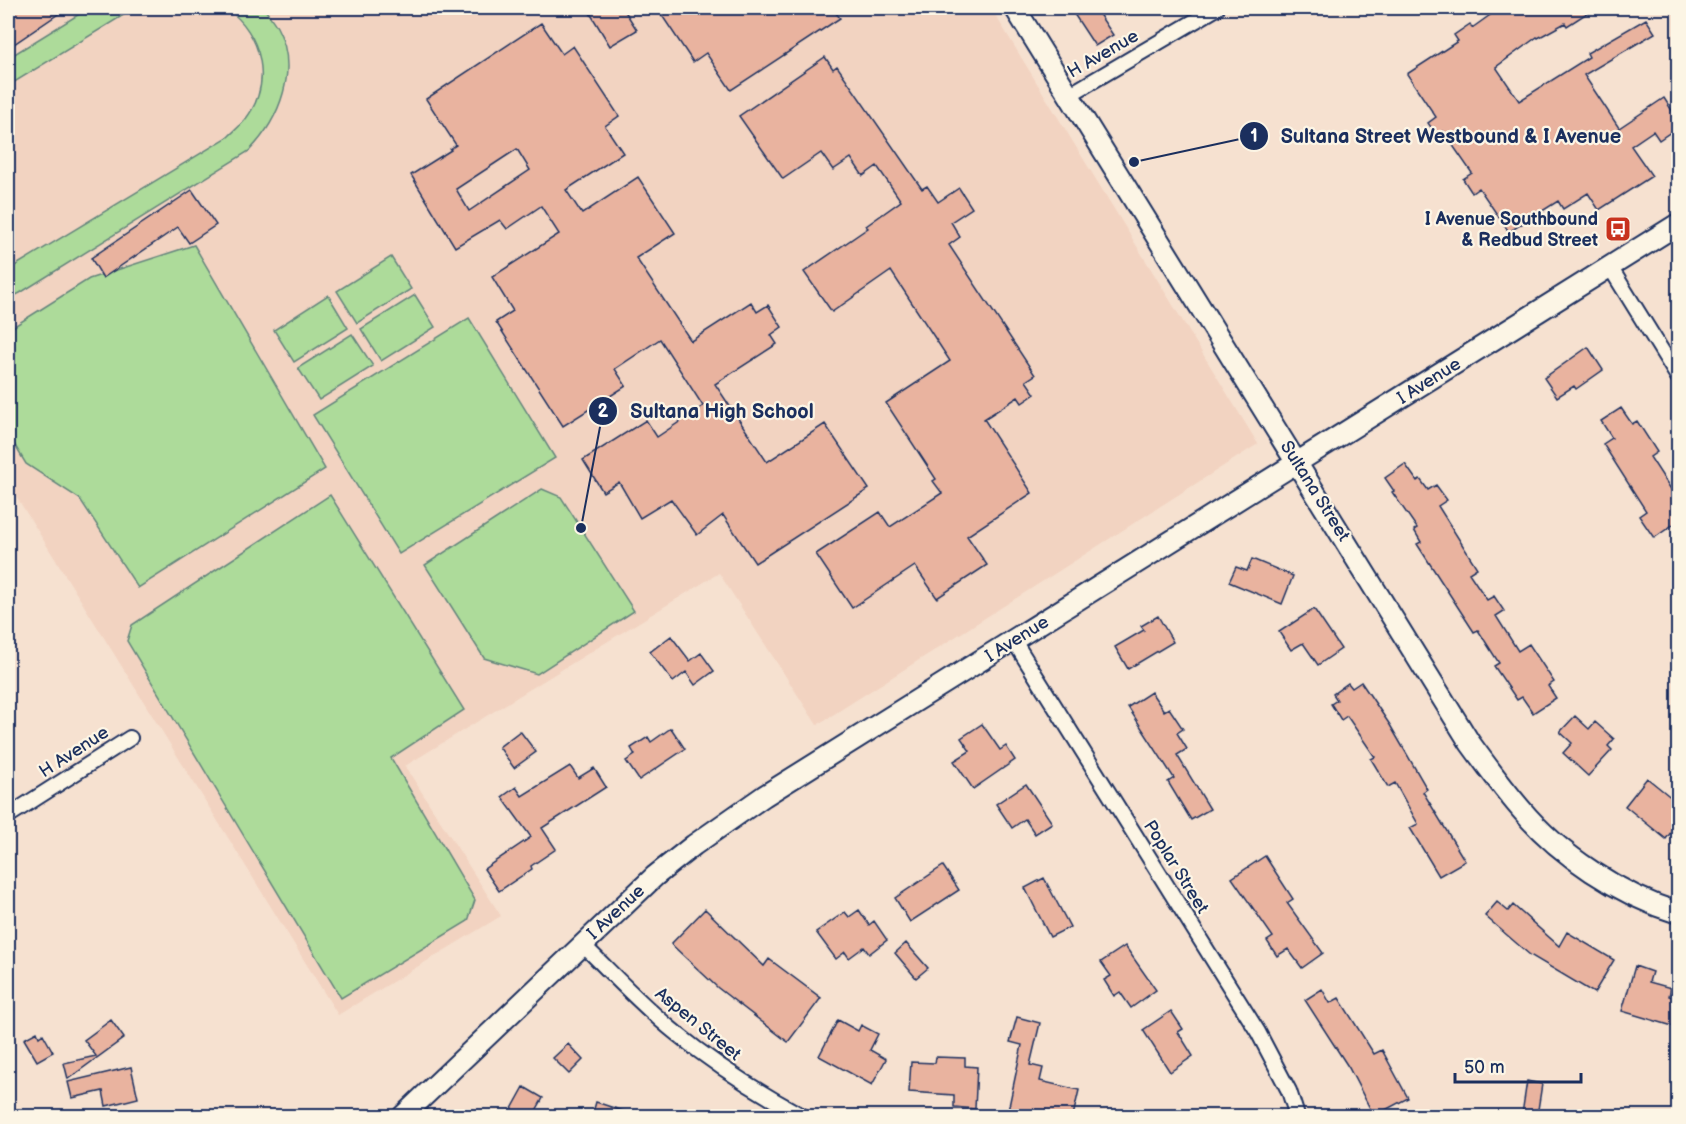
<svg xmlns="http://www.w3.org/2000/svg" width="1686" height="1124" viewBox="0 0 1686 1124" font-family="'Balsamiq Sans',sans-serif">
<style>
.built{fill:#f2d3c1}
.green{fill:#addb9a;stroke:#64857c;stroke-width:1.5}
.building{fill:#e9b39f;stroke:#1b2f5e;stroke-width:1.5;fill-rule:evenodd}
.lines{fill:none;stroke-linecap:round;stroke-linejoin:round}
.street-casing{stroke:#1b2f5e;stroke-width:18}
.secondary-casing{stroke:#1b2f5e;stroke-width:24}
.street{stroke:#fcf5e5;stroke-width:14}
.secondary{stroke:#fcf5e5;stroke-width:20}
.labels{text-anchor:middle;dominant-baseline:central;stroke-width:4.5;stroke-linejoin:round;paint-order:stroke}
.street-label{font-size:18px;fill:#1b2f5e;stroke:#fcf5e5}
.poi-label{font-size:18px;font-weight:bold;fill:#1b2f5e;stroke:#fcf5e5;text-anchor:end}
.leader{fill:none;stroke:#1b2f5e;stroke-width:2}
.callout-dot{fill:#1b2f5e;stroke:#fcf5e5;stroke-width:2}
.mark-label{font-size:18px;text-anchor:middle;font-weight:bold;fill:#fff}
.callout-label{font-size:20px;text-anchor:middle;font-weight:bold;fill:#1b2f5e;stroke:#fcf5e5;stroke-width:4.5;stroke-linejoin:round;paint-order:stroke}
</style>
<rect width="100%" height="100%" fill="#f6e1d0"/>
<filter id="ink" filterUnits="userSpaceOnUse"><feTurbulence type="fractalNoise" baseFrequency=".0167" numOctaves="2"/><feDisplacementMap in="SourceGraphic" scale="12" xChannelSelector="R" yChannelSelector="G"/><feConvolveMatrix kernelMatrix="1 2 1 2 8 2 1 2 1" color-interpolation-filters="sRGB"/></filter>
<g filter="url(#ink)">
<path class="built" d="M 8,8 L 991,8 L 1258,444 L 817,725 L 719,573 L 405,766 L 501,916 L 338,1015 L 8,483 Z"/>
<path class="green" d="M 89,8 L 135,8 L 8,86 L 8,58 Z
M 226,8 L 264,8 C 268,14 273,20 277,27 C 300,69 280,119 249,151 L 20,293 L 8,299 L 8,270 L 228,137 C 234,131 240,126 245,120 C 274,83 262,33 226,8 Z
M 194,245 L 325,469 L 138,588 L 80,499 L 26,464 L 8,434 L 8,330 L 89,279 Z
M 391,257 L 411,289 L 357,323 L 337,291 Z
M 328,295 L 348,328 L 294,362 L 274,330 Z
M 415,295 L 435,327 L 381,361 L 361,329 Z
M 469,318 L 555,458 L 399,554 L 313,415 Z
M 352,334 L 373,366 L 319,400 L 298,368 Z
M 542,489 L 561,497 L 634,611 L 537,674 L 484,658 L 425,565 Z
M 330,495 L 464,710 L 391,758 L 475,900 L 468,921 L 341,998 L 127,641 L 132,625 Z"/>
<path class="building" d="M 8,8 L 67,8 L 8,48 Z
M 587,8 L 623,8 L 637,30 L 610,46 Z
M 657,8 L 832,8 L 840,18 L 731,90 L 706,53 L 693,62 Z
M 1070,8 L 1095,8 L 1113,35 L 1095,46 Z
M 1500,8 L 1595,8 L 1567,26 L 1565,23 L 1538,38 L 1537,37 L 1496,67 L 1519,101 L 1589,57 L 1587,53 L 1646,19 L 1655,33 L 1584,75 L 1619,128 L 1664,98 L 1678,120 L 1678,127 L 1659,140 L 1653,131 L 1631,146 L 1652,176 L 1599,210 L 1588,193 L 1563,209 L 1558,201 L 1509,232 L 1479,188 L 1472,193 L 1463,179 L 1472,173 L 1443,131 L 1437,136 L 1428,123 L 1436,117 L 1407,74 L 1458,41 L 1454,35 L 1470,24 L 1472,28 Z
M 541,23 L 562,54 L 573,46 L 619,116 L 605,126 L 623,153 L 566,190 L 582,214 L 638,177 L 675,233 L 636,258 L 691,341 L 751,302 L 757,312 L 768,305 L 782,327 L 771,335 L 777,344 L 715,384 L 767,462 L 825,424 L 869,489 L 755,563 L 723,515 L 697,535 L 671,499 L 640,518 L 619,482 L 603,492 L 583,460 L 646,420 L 657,437 L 703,406 L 660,339 L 615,369 L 626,386 L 563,426 L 496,322 L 513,311 L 492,277 L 559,234 L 541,206 L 507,229 L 500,220 L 455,247 L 411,175 L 451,150 L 450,149 L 456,145 L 426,99 ZM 517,149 L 530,170 L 469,211 L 456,189 Z
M 825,57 L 833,69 L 837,66 L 922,189 L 927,186 L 938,202 L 959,188 L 972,208 L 951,222 L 960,237 L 949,245 L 1035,375 L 1026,381 L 1035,394 L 1022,403 L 1018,397 L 984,419 L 1032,493 L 967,536 L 987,565 L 937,598 L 915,566 L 852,608 L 816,554 L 880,512 L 890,527 L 942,493 L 933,481 L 936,479 L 886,403 L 950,361 L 891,271 L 832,312 L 804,272 L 868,228 L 866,226 L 901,201 L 877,166 L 863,176 L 851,158 L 833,170 L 821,153 L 783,179 L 739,116 Z
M 192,190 L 216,225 L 189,243 L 178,227 L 103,278 L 91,258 Z
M 1588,347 L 1603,370 L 1576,389 L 1574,386 L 1557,397 L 1544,378 Z
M 1621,408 L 1632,424 L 1637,421 L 1657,452 L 1650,457 L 1678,500 L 1678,521 L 1654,538 L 1639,516 L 1646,511 L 1603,444 L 1612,438 L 1601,421 Z
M 1405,464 L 1417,481 L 1420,479 L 1428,490 L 1436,485 L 1447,500 L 1438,506 L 1477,568 L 1469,573 L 1487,600 L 1494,596 L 1504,611 L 1496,616 L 1518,651 L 1529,644 L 1554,682 L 1548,686 L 1556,698 L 1533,713 L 1522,697 L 1517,700 L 1494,666 L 1499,663 L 1478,630 L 1474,632 L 1417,544 L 1421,542 L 1414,530 L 1417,528 L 1392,492 L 1394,491 L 1385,478 Z
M 1252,559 L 1293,576 L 1282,604 L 1229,582 L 1236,567 L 1247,571 Z
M 1314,609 L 1341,649 L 1318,665 L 1303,643 L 1291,650 L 1279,632 Z
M 1158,616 L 1173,642 L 1128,669 L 1115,647 L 1144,630 L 1141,626 Z
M 671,636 L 690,661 L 701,653 L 714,671 L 695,685 L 686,672 L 673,682 L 650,652 Z
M 1361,682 L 1390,725 L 1427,789 L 1423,792 L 1465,861 L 1439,876 L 1410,828 L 1418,824 L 1395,783 L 1388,787 L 1371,759 L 1375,757 L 1347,716 L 1341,720 L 1331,704 L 1337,700 L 1333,694 L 1348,683 L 1352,688 Z
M 1151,692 L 1164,711 L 1169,708 L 1183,729 L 1177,733 L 1187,749 L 1177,755 L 1210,809 L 1191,820 L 1168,782 L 1174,778 L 1128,707 Z
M 1575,716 L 1589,729 L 1595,722 L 1614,739 L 1608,746 L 1612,750 L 1588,776 L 1563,753 L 1572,743 L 1560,732 Z
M 982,724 L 1000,750 L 1006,746 L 1015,760 L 973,789 L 954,761 L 970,751 L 961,738 Z
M 671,728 L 685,749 L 639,780 L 626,761 L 635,755 L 631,748 L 648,737 L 651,742 Z
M 520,731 L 536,752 L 514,768 L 499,747 Z
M 570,766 L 578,778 L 594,768 L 606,787 L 542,828 L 556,849 L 531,866 L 532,869 L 499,891 L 484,869 L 531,837 L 502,797 L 516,787 L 522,796 Z
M 1647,778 L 1678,803 L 1678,823 L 1666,839 L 1625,806 Z
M 1026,784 L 1052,823 L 1035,834 L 1025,819 L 1012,828 L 996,804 Z
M 1265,856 L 1293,899 L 1287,903 L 1323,953 L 1302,968 L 1288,949 L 1277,956 L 1267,941 L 1273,937 L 1232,878 Z
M 943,866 L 959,890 L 910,922 L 895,898 Z
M 1044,878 L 1070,927 L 1050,937 L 1025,888 Z
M 1497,902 L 1508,911 L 1513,905 L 1559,946 L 1567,932 L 1614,960 L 1594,993 L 1530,955 L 1485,916 Z
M 705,909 L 764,966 L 769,959 L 821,998 L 788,1042 L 718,988 L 671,944 Z
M 859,910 L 869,925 L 874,921 L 887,940 L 869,954 L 864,947 L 849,958 L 845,952 L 836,959 L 816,932 L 845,912 L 849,917 Z
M 906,943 L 928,968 L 916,978 L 895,953 Z
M 1125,946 L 1156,990 L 1131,1008 L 1120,992 L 1114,996 L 1104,980 L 1111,976 L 1101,962 Z
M 1635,966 L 1652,972 L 1649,982 L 1671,988 L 1669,996 L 1678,999 L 1678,1017 L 1676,1027 L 1622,1011 Z
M 1322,989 L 1330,1003 L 1339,998 L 1374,1054 L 1382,1050 L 1408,1098 L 1374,1116 L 1349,1068 L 1305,1000 Z
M 1171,1011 L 1183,1029 L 1178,1032 L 1193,1056 L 1170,1072 L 1143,1030 Z
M 1017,1017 L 1040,1023 L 1030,1065 L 1043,1068 L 1040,1081 L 1079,1090 L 1073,1116 L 1032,1116 L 1008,1111 L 1022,1045 L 1010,1042 Z
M 111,1020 L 124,1038 L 68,1079 L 64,1063 L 96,1056 L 84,1040 Z
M 838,1020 L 858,1031 L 861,1025 L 878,1034 L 870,1050 L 886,1059 L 872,1085 L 819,1056 Z
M 37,1032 L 39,1037 L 43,1034 L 53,1052 L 37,1061 L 24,1039 Z
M 568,1044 L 583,1060 L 569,1074 L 553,1058 Z
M 936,1057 L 965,1058 L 965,1066 L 977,1067 L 975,1109 L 954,1107 L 954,1095 L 909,1092 L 911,1062 L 935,1063 Z
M 131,1067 L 138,1098 L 106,1106 L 103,1091 L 72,1098 L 68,1082 Z
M 1527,1081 L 1542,1084 L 1537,1116 L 1522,1114 Z
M 524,1087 L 543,1098 L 533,1116 L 508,1116 Z
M 596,1102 L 632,1114 L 631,1116 L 592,1116 Z"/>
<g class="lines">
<g class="street-casing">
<path id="street" d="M 1069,95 L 1217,8
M 1610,267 L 1678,377
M 1014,641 L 1258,1032 L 1289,1091 L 1297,1116
M 8,816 L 130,738
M 582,944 C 613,974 642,1006 676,1033 C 715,1065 758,1092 802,1116"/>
</g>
<g class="secondary-casing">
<path id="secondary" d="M 1015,8 L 1470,743 C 1486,765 1502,787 1520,808 C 1559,855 1620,895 1678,913
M 403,1116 L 655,876 L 694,845 L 764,796 L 1678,224"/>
</g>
<use href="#street" class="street"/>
<use href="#secondary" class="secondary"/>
</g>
</g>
<defs>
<g id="bus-square" transform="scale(1.35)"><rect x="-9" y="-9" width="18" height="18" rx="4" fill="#c8321e" stroke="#fcf5e5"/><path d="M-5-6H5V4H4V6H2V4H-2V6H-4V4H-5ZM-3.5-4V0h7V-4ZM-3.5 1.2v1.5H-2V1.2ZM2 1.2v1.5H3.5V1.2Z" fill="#fff"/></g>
</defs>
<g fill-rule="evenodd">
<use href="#bus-square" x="1618" y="229"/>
</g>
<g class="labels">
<g class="street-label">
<text transform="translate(1103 54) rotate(-30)">H Avenue</text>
<text transform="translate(1429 381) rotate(-32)">I Avenue</text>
<text transform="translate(1315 491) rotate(58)">Sultana Street</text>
<text transform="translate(1017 639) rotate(-32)">I Avenue</text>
<text transform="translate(74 752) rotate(-33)">H Avenue</text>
<text transform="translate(1176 867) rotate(58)">Poplar Street</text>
<text transform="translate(616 912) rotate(-43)">I Avenue</text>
<text transform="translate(698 1024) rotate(39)">Aspen Street</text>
</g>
<g class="poi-label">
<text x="1598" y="219">I Avenue Southbound<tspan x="1598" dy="21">&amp; Redbud Street</tspan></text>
</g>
</g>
<path class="leader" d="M1134 162L1254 136M581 528L603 411"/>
<g class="callout-dot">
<circle cx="1134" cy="162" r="6"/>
<circle cx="581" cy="528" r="6"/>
<circle cx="1254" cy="136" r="15"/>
<circle cx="603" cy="411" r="15"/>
</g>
<g class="mark-label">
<text x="1254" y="142">1</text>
<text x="603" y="417">2</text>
</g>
<g class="callout-label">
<text x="1451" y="143">Sultana Street Westbound &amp; I Avenue</text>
<text x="722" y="418">Sultana High School</text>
</g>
<rect width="1686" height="1124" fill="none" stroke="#fcf5e5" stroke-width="30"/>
<rect x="15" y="15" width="1656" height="1094" fill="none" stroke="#1b2f5e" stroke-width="2" filter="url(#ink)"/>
<path d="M1455 1073v9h126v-9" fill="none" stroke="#1b2f5e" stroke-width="3"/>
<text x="1464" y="1073" font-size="18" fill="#1b2f5e" stroke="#fcf5e5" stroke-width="4.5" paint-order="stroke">50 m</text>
</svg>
